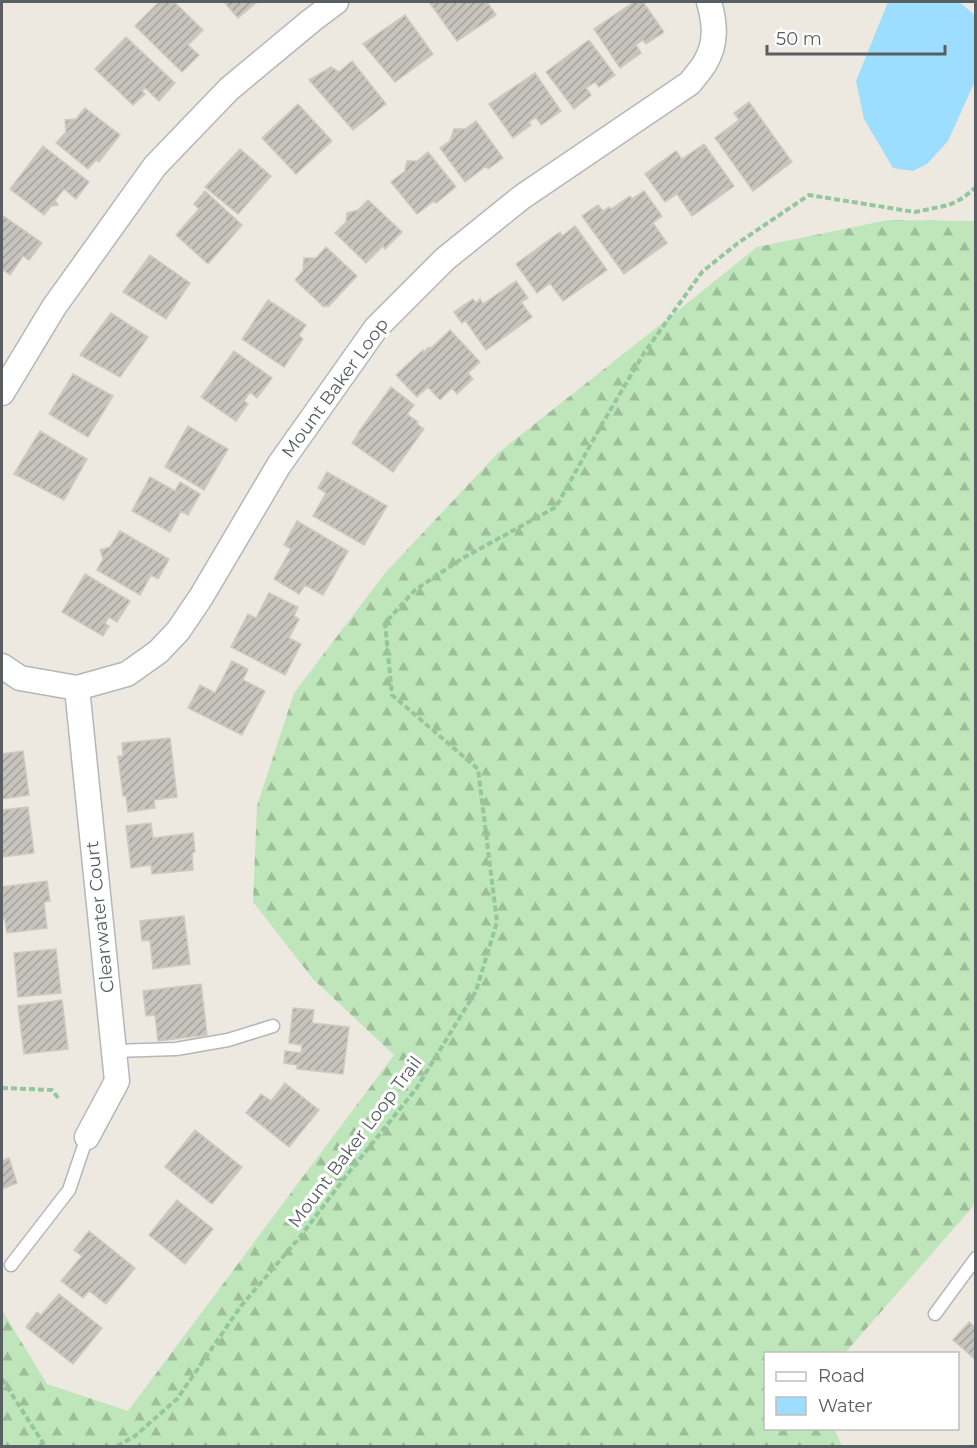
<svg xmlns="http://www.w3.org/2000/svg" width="977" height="1448" viewBox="0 0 977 1448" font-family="Montserrat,sans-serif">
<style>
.forest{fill:url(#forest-firs)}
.water{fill:#9ddeff}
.building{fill:url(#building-hatch);stroke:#d1c9be;stroke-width:1.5}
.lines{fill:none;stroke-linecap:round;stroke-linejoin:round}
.service-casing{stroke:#b3b7bb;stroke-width:15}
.minor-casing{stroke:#b3b7bb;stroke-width:27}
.path{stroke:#94c79d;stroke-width:4;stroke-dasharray:6 3;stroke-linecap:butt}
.service{stroke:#fff;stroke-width:12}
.minor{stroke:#fff;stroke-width:24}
.labels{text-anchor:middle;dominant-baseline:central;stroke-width:6;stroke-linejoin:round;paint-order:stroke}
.street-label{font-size:18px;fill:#595e62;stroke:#fff}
</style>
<defs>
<pattern id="forest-firs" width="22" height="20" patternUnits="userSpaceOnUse" patternTransform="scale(1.5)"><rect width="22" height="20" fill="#bfe6bb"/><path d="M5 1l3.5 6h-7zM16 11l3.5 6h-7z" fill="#9ebe9b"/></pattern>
<pattern id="building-hatch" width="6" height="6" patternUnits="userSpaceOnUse" patternTransform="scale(1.5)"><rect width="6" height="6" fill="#c7c3bd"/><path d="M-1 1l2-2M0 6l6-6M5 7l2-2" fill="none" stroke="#a5a29d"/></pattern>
</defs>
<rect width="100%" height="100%" fill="#ede8e0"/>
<path class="forest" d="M 888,220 L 975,221 L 976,1203 L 845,1353 L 766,1354 L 766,1428 L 834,1429 L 842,1446 L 2,1446 L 2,1310 L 47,1384 L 128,1411 L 394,1055 L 313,979 L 253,902 L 257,806 L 294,693 L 385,573 L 498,453 L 675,313 L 757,247 Z"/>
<path class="water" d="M 888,2 L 959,2 L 975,15 L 975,81 L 948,141 L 927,164 L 913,171 L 893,168 L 864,119 L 856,81 Z"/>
<path class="building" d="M 159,2 L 174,2 L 203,30 L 188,45 L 199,55 L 182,72 L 135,26 Z
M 224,2 L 257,2 L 238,18 Z
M 429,2 L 487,2 L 496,15 L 457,41 Z
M 634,2 L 643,2 L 664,32 L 646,44 L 643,40 L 636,45 L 641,53 L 620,68 L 594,29 Z
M 405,15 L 433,54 L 395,82 L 363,44 Z
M 126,37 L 175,83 L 159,101 L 145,88 L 142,91 L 145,94 L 133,105 L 95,69 Z
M 589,40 L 615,75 L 599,87 L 595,82 L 586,88 L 591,95 L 574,109 L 546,72 Z
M 352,61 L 386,104 L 353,130 L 309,80 L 331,67 L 339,72 Z
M 535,73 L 561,111 L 541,125 L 536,117 L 529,122 L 531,125 L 513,138 L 489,104 Z
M 749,102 L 792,162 L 753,191 L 715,138 L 739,120 L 734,113 Z
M 298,104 L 332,141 L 296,174 L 262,138 Z
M 85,108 L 120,135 L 99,162 L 96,160 L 88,169 L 56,143 L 66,132 L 65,120 L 76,119 Z
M 476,121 L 503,158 L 488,169 L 486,166 L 465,182 L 440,148 L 450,141 L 454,129 L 465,129 Z
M 704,144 L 734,186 L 692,216 L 677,194 L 665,202 L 645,174 L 676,151 L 682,159 Z
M 43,146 L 89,182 L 76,199 L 64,189 L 55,200 L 58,205 L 51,206 L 44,215 L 10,189 Z
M 240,149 L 271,176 L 238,214 L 205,187 Z
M 428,152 L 456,187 L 436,203 L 434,201 L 417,214 L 391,182 L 405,171 L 407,161 L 417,161 Z
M 205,191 L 242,225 L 208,264 L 176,235 L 199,209 L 194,204 Z
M 644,191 L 662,216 L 653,223 L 667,243 L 624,274 L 582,216 L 598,205 L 603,211 L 609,207 L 611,209 L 630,196 L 632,199 Z
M 368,200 L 402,232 L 385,249 L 383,246 L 366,263 L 335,233 L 346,222 L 347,213 L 358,210 Z
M 2,215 L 42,243 L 29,260 L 23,256 L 10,275 L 2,269 Z
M 575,226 L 607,270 L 563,301 L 550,283 L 537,293 L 516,264 L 560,232 L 562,236 Z
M 326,247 L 357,276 L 328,307 L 326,305 L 324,307 L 295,280 L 303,271 L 304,258 L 316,258 Z
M 150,255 L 190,283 L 166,319 L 123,292 Z
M 516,281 L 528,298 L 521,302 L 532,317 L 486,350 L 465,320 L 462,323 L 454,312 L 473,299 L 476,303 L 480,299 L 483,304 Z
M 268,300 L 306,325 L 299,335 L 303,339 L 284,367 L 242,339 Z
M 111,313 L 148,337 L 120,377 L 80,355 Z
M 450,330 L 480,362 L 468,373 L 473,379 L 457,394 L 452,388 L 440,400 L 428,387 L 417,397 L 396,375 L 423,350 L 424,352 L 429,347 L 430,349 Z
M 234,351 L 272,378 L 257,398 L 250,392 L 244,401 L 248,404 L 236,421 L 201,397 Z
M 73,374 L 113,396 L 88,437 L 49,414 Z
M 391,387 L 414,405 L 407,414 L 418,422 L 417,424 L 424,429 L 393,472 L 352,443 L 359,433 L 358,433 Z
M 188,426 L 228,449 L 204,490 L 165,467 Z
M 40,431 L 87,459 L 64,500 L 14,474 Z
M 327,472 L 387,506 L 364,545 L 313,516 L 326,493 L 318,488 Z
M 150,477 L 175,491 L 180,482 L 200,494 L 188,515 L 181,511 L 170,532 L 132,511 Z
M 297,521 L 348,551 L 323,595 L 305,585 L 299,594 L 274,579 L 291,549 L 284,545 Z
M 120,531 L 169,559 L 158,579 L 151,575 L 140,595 L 97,570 L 103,559 L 100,550 L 110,547 Z
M 85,574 L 130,601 L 117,622 L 109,617 L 105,624 L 109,626 L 103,636 L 62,612 Z
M 269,593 L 298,607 L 294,616 L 299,619 L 289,638 L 301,644 L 285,675 L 231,647 L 248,614 L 256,618 Z
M 232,661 L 248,669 L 243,680 L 265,691 L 242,735 L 188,708 L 200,685 L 215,693 Z
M 170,738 L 177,797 L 154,800 L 155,808 L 128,812 L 126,796 L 123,796 L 118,756 L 123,756 L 122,743 Z
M 23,751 L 29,795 L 2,799 L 2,754 Z
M 28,807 L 34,853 L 2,857 L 2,810 Z
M 151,823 L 153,838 L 193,833 L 195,852 L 192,853 L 193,870 L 152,874 L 151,865 L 131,868 L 126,826 Z
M 47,881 L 50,901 L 44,902 L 47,928 L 7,933 L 5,920 L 2,917 L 3,902 L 2,887 Z
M 184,916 L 190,964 L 153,969 L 150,940 L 142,941 L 140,921 Z
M 56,949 L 61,993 L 18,997 L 14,953 Z
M 201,984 L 207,1035 L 158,1041 L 155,1015 L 146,1016 L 143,991 Z
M 62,1000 L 68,1049 L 24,1054 L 18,1006 Z
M 293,1008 L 314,1010 L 312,1023 L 349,1027 L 343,1074 L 297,1069 L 297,1065 L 284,1063 L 285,1051 L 301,1053 L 302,1045 L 289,1043 Z
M 285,1083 L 319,1110 L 289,1147 L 246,1113 L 261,1094 L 271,1101 Z
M 195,1130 L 242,1167 L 212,1204 L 165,1167 Z
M 9,1158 L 17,1183 L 2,1189 L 2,1161 Z
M 177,1200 L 213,1229 L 185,1264 L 149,1235 Z
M 89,1231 L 135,1268 L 106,1304 L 89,1291 L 83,1298 L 61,1281 L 82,1256 L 74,1250 Z
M 59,1294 L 102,1328 L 73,1364 L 26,1327 L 37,1312 L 41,1315 Z
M 969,1322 L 976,1328 L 976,1360 L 953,1340 Z"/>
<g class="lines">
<g class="service-casing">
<path id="service" d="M 114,1051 L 176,1049 L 228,1040 L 273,1026
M 11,1265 L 69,1190 L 87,1137
M 935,1314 L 976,1258"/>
</g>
<g class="minor-casing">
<path id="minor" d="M 2,393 L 54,307 L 155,166 L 229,89 L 312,20 L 336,2
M 2,666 L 20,678 L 77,688 L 127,674 L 158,652 L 178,631 L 201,597 L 279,465 L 376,328 L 445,259 L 522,197 L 690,83 C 695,76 701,70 705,63 C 717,43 715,23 709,2
M 77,688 L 117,1081 L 87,1137"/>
</g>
<path class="path" d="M 2,1088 L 52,1090 L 59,1099
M 2,1379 L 45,1446
M 117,1446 L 135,1436 L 177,1399 L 241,1306 L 300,1237 L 346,1176 L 416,1089 L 476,991 L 497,922 L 478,769 L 392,695 L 385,623 L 415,590 L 463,558 L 556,507 L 602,424 L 644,353 L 702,272 L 738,243 L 809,195 L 915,212 L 949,205 L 963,198 L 976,187"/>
<use href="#service" class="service"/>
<use href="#minor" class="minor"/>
</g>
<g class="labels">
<g class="street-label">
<text transform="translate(335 388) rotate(-54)">Mount Baker Loop</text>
<text transform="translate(100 917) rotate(-96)">Clearwater Court</text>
<text transform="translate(355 1142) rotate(-53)">Mount Baker Loop Trail</text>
</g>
</g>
<rect width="977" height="1448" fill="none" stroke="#595e62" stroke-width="6"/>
<rect x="764" y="1352" width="195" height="78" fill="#ffffff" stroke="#bdbfc0" stroke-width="1.5"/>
<rect x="776" y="1372" width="30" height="9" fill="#ffffff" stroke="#bdbfc0" stroke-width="1.5"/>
<text x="818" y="1382" font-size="18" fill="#595e62">Road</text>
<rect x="776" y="1397" width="30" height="18" fill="#9ddeff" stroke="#bdbfc0" stroke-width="1.5"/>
<text x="818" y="1412" font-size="18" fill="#595e62">Water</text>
<path d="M767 45v9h178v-9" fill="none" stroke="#595e62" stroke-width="3"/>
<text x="776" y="45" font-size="18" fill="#595e62" stroke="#ffffff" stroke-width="4.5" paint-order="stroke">50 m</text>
</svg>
